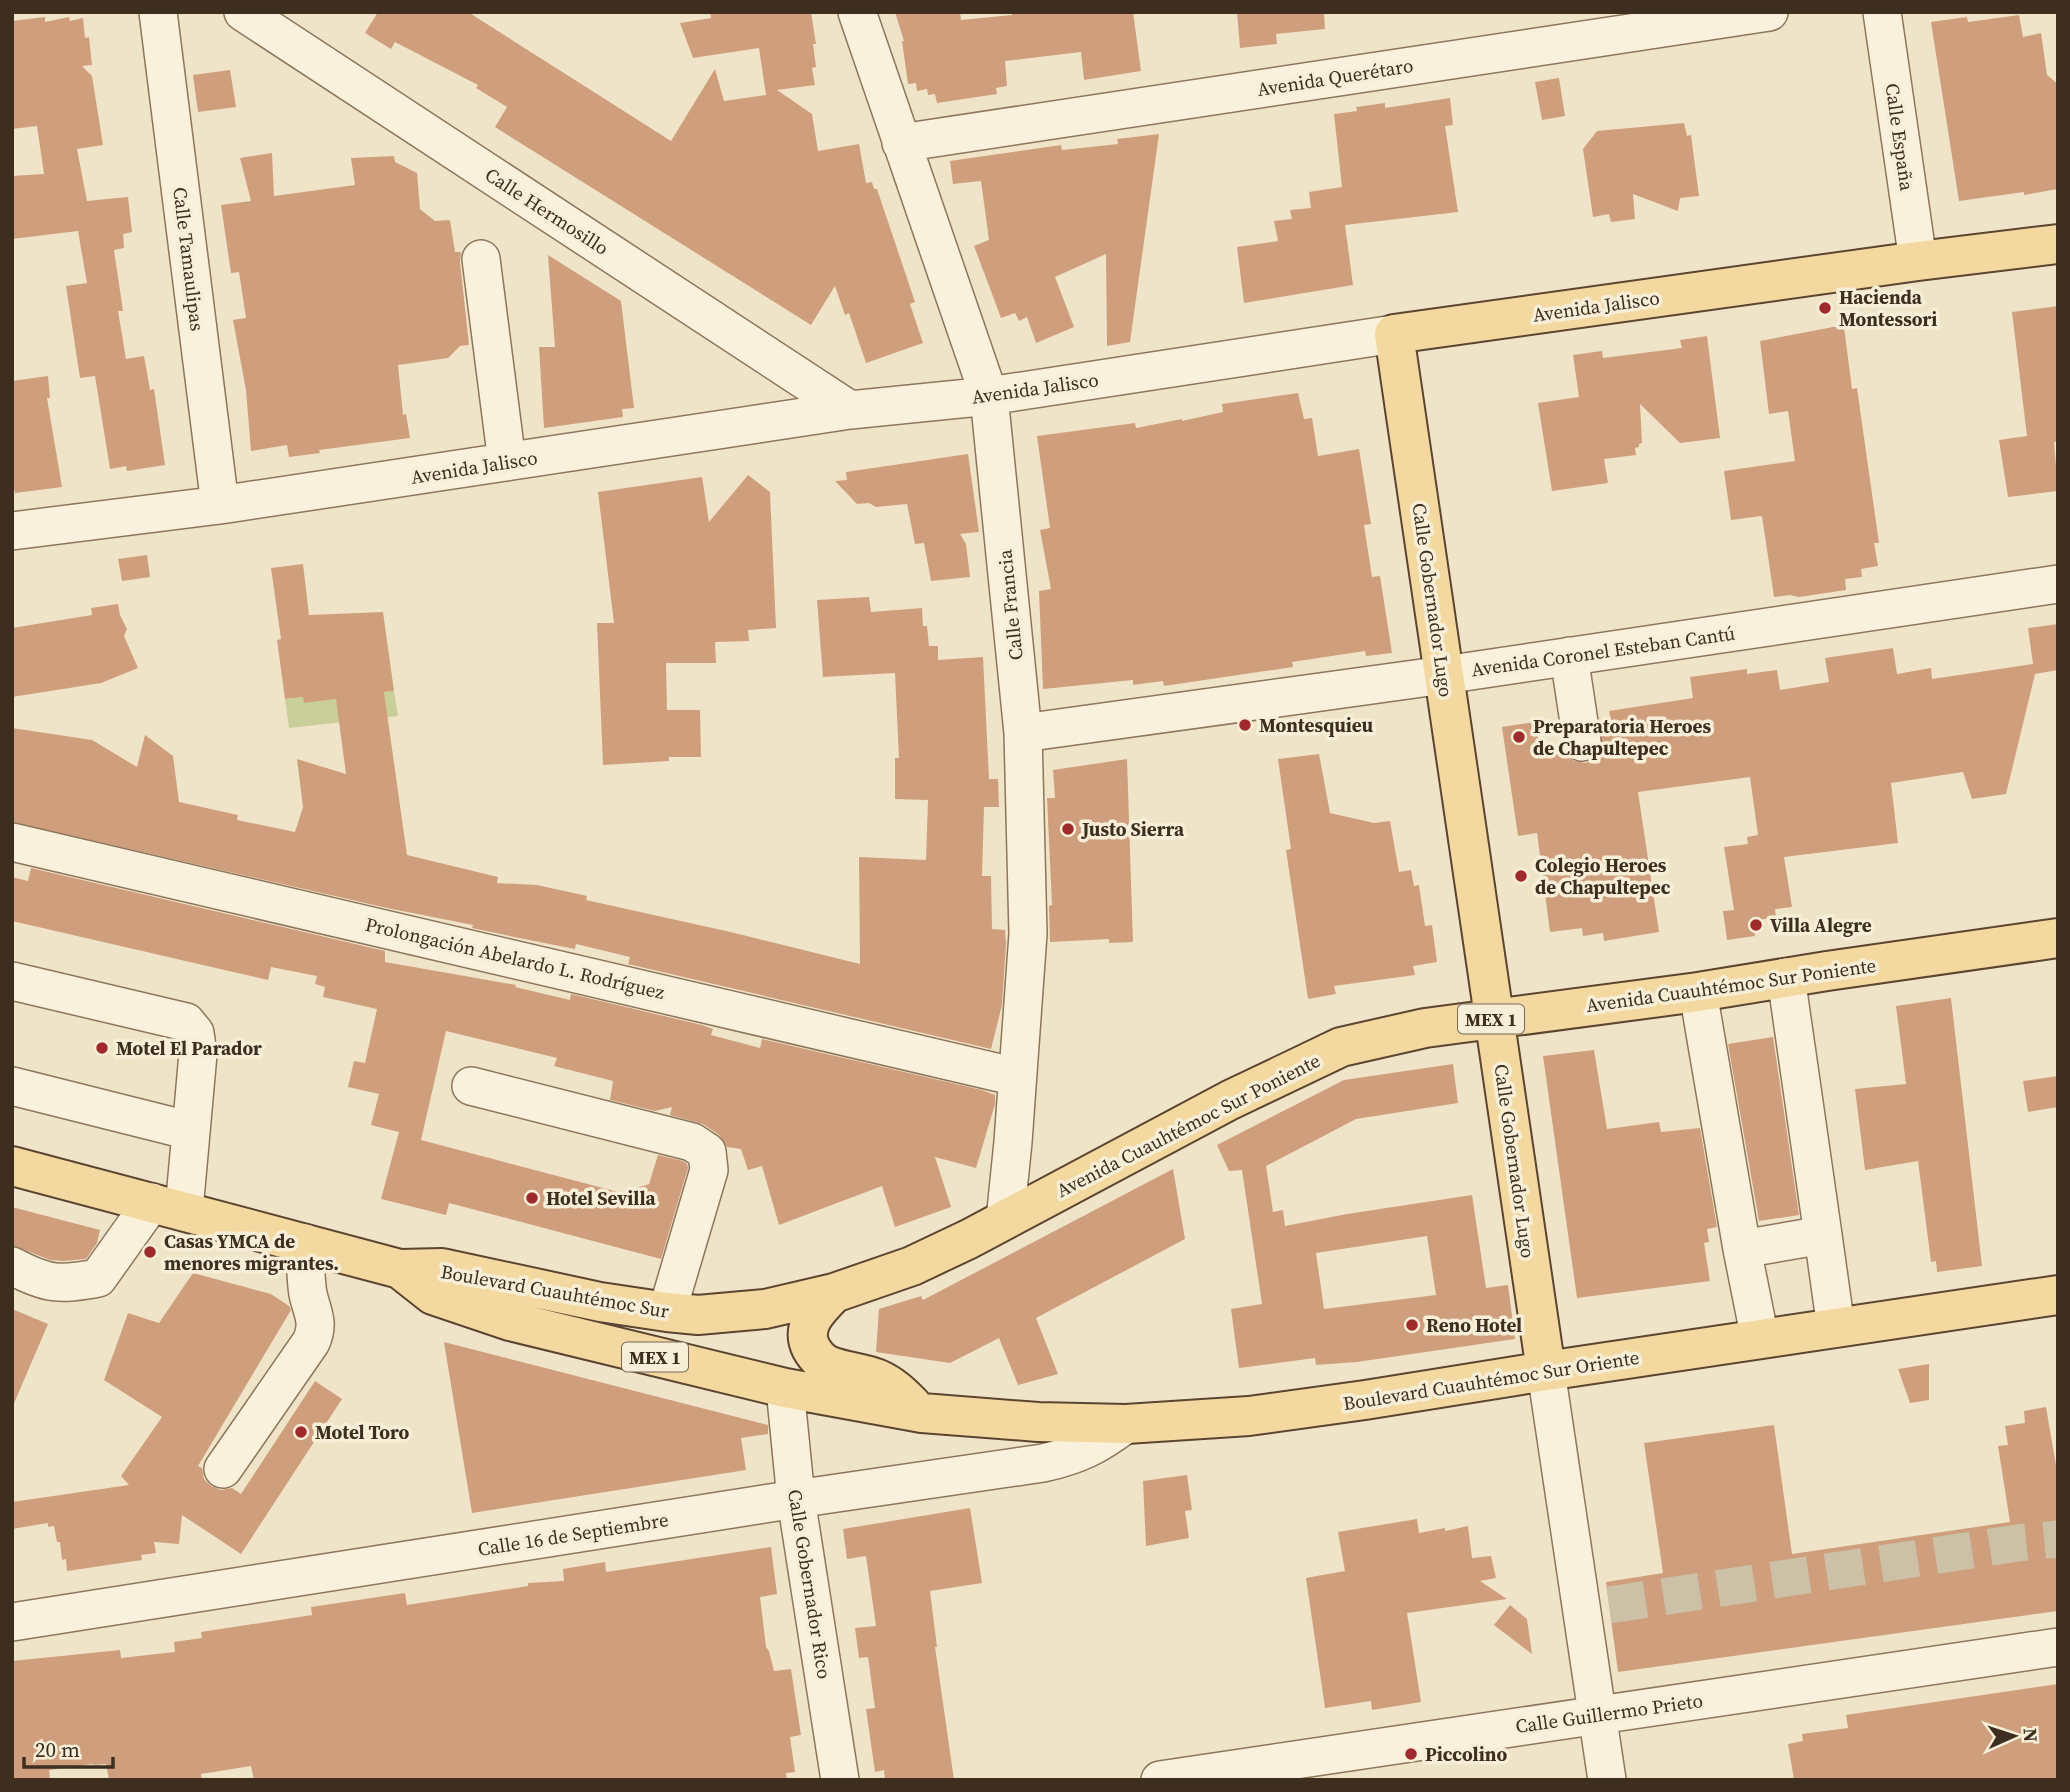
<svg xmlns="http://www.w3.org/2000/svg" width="2070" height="1792" viewBox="0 0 2070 1792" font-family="'Source Serif 4',serif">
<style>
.green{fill:#c9cf9b}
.building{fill:#cf9f7d;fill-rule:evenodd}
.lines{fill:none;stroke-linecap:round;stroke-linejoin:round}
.minor-tunnel{stroke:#ccc0a6;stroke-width:37;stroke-dasharray:37 18;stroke-linecap:butt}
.minor-casing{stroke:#8d765c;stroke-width:40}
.major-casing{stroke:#5b4430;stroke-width:42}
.minor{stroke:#faf1dc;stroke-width:37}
.major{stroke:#f3d9a0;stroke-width:38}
.poi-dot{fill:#9e2a2b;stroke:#f7eed8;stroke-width:2.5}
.labels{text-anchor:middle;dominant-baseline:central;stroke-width:7;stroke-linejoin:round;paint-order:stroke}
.shield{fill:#f7eed8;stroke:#756857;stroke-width:2}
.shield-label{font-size:18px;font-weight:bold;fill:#3d2e20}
.street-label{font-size:19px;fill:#3d2e20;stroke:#f7eed8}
.poi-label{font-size:19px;font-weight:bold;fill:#3d2e20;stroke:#f7eed8;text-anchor:start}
</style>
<rect width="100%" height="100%" fill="#f0e4c8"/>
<path class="green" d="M 394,691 L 398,716 L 289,728 L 285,699 L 303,697 L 305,703 Z"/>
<path class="building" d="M 378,12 L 468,12 L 671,141 L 715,69 L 724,101 L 766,95 L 759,48 L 693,58 L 680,23 L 711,18 L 710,12 L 811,12 L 816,44 L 813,44 L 816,67 L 812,68 L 815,85 L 777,90 L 812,114 L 818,151 L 859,144 L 866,183 L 872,182 L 874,189 L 877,189 L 915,302 L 910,304 L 923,343 L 866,363 L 849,313 L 845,315 L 835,286 L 811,325 L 495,127 L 507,107 L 476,88 L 478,85 L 395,42 L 391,49 L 365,33 Z
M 895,12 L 960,12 L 961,20 L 1012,15 L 1012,12 L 1133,12 L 1141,71 L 1084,80 L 1081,52 L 1005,61 L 1007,86 L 996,88 L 997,94 L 937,103 L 935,94 L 928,95 L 927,89 L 917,91 L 916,83 L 908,84 L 902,41 L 904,41 Z
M 1237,12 L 1324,12 L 1325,29 L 1276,34 L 1277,44 L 1240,48 Z
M 2019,15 L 2023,37 L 2041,33 L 2047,75 L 2058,84 L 2058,189 L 2024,195 L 2024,192 L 1959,201 L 1931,22 L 1967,17 L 1968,22 Z
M 45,17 L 45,22 L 69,17 L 70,21 L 83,18 L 85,38 L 89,37 L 92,65 L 82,66 L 92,76 L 103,145 L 77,149 L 87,201 L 128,197 L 132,232 L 123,234 L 124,248 L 114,250 L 123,311 L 118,311 L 126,359 L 144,356 L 150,390 L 154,389 L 165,465 L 127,471 L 126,466 L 110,469 L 95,376 L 80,378 L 66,286 L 87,283 L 78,231 L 12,239 L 12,176 L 44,174 L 37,126 L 12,129 L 12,21 Z
M 230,70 L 236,107 L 198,112 L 193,75 Z
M 1559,78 L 1565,116 L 1542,120 L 1535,82 Z
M 1450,98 L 1453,125 L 1445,126 L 1458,212 L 1345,225 L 1353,285 L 1244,303 L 1237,247 L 1278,241 L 1274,221 L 1292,219 L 1290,210 L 1311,208 L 1309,192 L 1342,187 L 1334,114 L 1357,111 L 1356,107 L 1385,103 L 1385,108 Z
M 1684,123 L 1687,136 L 1691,135 L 1699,196 L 1680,198 L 1678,211 L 1633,194 L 1635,219 L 1611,222 L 1609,214 L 1593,217 L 1583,149 L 1597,131 Z
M 1159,134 L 1130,342 L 1107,346 L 1106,254 L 1055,277 L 1074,327 L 1036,343 L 1027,317 L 1019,321 L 1015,313 L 1001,318 L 974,246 L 989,240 L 981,181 L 953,184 L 950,161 L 1061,145 L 1062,150 L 1118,144 L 1117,139 Z
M 272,153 L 274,196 L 355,185 L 351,158 L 394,156 L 395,162 L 417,173 L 420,209 L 435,221 L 450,220 L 455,252 L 461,252 L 460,262 L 469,345 L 460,346 L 448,358 L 398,365 L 403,415 L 406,414 L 410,438 L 319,450 L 320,453 L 289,457 L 287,445 L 251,451 L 246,390 L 233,320 L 246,318 L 239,272 L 231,273 L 221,205 L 251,201 L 240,158 Z
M 548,255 L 621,301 L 634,408 L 622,409 L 623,417 L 544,428 L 539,347 L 555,347 Z
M 2058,306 L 2058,441 L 2054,442 L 2058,491 L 2008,497 L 1999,440 L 2027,436 L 2012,312 Z
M 1833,327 L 1844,327 L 1852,389 L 1857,388 L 1879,543 L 1874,543 L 1878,566 L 1861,569 L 1862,577 L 1845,579 L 1846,590 L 1799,597 L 1790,595 L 1774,597 L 1762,516 L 1731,520 L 1724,471 L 1795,461 L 1788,411 L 1769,414 L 1760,341 Z
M 1707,336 L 1720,438 L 1680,443 L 1640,404 L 1642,443 L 1639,444 L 1639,447 L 1635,448 L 1636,455 L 1604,459 L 1608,483 L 1552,491 L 1538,403 L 1579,397 L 1573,355 L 1602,351 L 1603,358 L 1682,348 L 1680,340 Z
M 48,376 L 50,398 L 47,398 L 62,487 L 15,493 L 12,481 L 12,381 Z
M 1298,393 L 1304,419 L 1312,418 L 1318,456 L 1359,449 L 1371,524 L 1364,525 L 1372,577 L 1380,576 L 1392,653 L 1366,656 L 1365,651 L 1292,662 L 1293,667 L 1164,686 L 1163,681 L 1133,685 L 1133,680 L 1043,689 L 1039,591 L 1051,589 L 1040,530 L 1050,528 L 1037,436 L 1135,423 L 1136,428 L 1182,419 L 1182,421 L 1223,412 L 1222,404 Z
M 968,454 L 979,532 L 960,534 L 966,544 L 970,577 L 931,581 L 924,543 L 915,544 L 907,504 L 876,507 L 869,503 L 857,504 L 835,481 L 847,480 L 846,472 Z
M 748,475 L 770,492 L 776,628 L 748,630 L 749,641 L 715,642 L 716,663 L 666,663 L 667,710 L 700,710 L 701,757 L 669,757 L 669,761 L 603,765 L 597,623 L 614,623 L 598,492 L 702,477 L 709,522 Z
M 147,555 L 150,577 L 122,581 L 118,559 Z
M 303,564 L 309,615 L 383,612 L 394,691 L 384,692 L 407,855 L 498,877 L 497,883 L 537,885 L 587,896 L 586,900 L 726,931 L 860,964 L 859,857 L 926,860 L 928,800 L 895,799 L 895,758 L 899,758 L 895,673 L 823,677 L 817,600 L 869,597 L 871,612 L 922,608 L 923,626 L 927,626 L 929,646 L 938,646 L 938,660 L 983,657 L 989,779 L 998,779 L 999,807 L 984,807 L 982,876 L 991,876 L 992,929 L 1005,930 L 1006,944 L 1002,1005 L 991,1049 L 628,964 L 630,957 L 576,944 L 575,949 L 519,938 L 472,928 L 473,925 L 387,908 L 12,822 L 12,728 L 92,740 L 137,767 L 145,735 L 173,756 L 179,802 L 238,815 L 237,820 L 295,832 L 303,807 L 297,759 L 346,774 L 336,699 L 304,703 L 303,697 L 285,699 L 277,640 L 281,639 L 271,568 Z
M 118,604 L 120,615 L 127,629 L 124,636 L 138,668 L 101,683 L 12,697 L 12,628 L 92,615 L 91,608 Z
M 2058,624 L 2058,670 L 2035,674 L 2006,794 L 1972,799 L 1963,772 L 1891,783 L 1898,843 L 1784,857 L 1792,907 L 1775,909 L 1776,917 L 1753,921 L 1755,936 L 1727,940 L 1723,911 L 1734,910 L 1724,847 L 1748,844 L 1747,837 L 1758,835 L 1750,777 L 1638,792 L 1659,932 L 1604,941 L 1603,933 L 1583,936 L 1582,928 L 1550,932 L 1537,833 L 1518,836 L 1502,727 L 1535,722 L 1539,743 L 1548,742 L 1550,754 L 1564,752 L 1574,761 L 1586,763 L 1596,758 L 1601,750 L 1601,726 L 1612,724 L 1609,711 L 1693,698 L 1690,677 L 1747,669 L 1747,674 L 1777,670 L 1780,690 L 1829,682 L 1825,658 L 1893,648 L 1897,674 L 1931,668 L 1932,679 L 2033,664 L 2028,628 Z
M 1319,754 L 1330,813 L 1374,823 L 1390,821 L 1399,872 L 1411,870 L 1414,886 L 1419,885 L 1425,926 L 1432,925 L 1437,962 L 1413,966 L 1415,975 L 1334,986 L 1336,994 L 1308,999 L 1286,850 L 1291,849 L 1278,759 Z
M 1127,759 L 1133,942 L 1109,943 L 1109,939 L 1050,942 L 1049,906 L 1052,905 L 1047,798 L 1055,798 L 1053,770 Z
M 31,868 L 385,951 L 385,962 L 516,985 L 515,987 L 570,1000 L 571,994 L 702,1025 L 713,1029 L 711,1035 L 760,1048 L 762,1039 L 982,1090 L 995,1095 L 995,1104 L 976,1168 L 935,1157 L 951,1207 L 895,1227 L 882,1186 L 779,1225 L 762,1166 L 748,1170 L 741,1149 L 727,1147 L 719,1135 L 703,1124 L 670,1115 L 672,1107 L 655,1111 L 610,1100 L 613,1081 L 554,1066 L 557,1058 L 446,1031 L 421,1140 L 622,1193 L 649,1184 L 658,1155 L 683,1161 L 687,1164 L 688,1168 L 661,1259 L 449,1203 L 446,1215 L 381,1199 L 399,1132 L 371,1125 L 379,1094 L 348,1087 L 354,1061 L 365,1063 L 377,1009 L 323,997 L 325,987 L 315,984 L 317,976 L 271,967 L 268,980 L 12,921 L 12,877 L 28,881 Z
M 1951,998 L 1982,1266 L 1937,1272 L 1936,1261 L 1931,1262 L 1918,1161 L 1865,1170 L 1855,1089 L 1906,1084 L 1896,1006 Z
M 1773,1037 L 1799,1215 L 1759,1221 L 1728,1044 Z
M 1594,1050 L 1607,1129 L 1659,1122 L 1661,1132 L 1700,1128 L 1717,1227 L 1707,1229 L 1709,1242 L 1704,1243 L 1710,1281 L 1577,1298 L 1543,1056 Z
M 1453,1064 L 1458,1103 L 1356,1119 L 1266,1166 L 1273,1212 L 1283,1210 L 1285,1226 L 1347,1214 L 1472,1195 L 1486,1288 L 1508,1285 L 1515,1339 L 1357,1362 L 1316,1365 L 1315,1358 L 1239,1368 L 1231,1309 L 1262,1304 L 1242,1170 L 1229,1171 L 1217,1145 L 1344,1080 ZM 1427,1236 L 1436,1295 L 1324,1309 L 1316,1253 Z
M 2058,1076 L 2058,1107 L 2028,1112 L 2023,1081 Z
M 1173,1169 L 1185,1239 L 1036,1318 L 1058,1374 L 1018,1385 L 999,1338 L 950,1363 L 876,1352 L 879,1309 L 921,1296 L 923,1300 Z
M 12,1207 L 100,1230 L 97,1243 L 86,1259 L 63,1261 L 50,1260 L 12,1245 Z
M 193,1273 L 271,1294 L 289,1306 L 291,1310 L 198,1466 L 202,1468 L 204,1479 L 211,1486 L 221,1490 L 232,1488 L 241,1494 L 315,1381 L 342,1399 L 241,1554 L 182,1515 L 179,1544 L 154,1542 L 156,1553 L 141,1555 L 142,1560 L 67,1571 L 66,1559 L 62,1560 L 60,1542 L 57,1542 L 54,1526 L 48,1527 L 48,1523 L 12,1529 L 12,1502 L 129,1485 L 121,1476 L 162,1417 L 104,1380 L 128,1313 L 159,1323 Z
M 12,1309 L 48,1324 L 12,1408 Z
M 444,1342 L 768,1425 L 768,1434 L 741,1438 L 746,1470 L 472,1513 Z
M 1929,1364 L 1929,1400 L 1910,1403 L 1898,1369 Z
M 2046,1407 L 2058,1477 L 2058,1611 L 1618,1672 L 1606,1582 L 1663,1573 L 1644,1443 L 1774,1425 L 1792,1554 L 2010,1522 L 1998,1446 L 2008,1445 L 2005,1426 L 2025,1423 L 2024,1411 Z
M 1187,1475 L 1192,1510 L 1185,1511 L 1189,1538 L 1146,1546 L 1143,1481 Z
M 970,1508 L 982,1583 L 930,1591 L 937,1647 L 935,1647 L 954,1780 L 885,1780 L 884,1770 L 875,1772 L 866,1709 L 875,1708 L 868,1657 L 859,1658 L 855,1628 L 876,1626 L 866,1556 L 847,1559 L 843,1529 Z
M 1417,1519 L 1419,1533 L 1445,1528 L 1445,1531 L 1468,1526 L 1472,1558 L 1491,1556 L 1496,1578 L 1480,1581 L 1507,1599 L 1407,1613 L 1421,1702 L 1372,1710 L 1371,1701 L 1325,1708 L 1306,1578 L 1345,1571 L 1338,1532 Z
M 771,1547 L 777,1594 L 760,1597 L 766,1647 L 769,1651 L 774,1671 L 791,1669 L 801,1735 L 790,1737 L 795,1772 L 786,1773 L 787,1780 L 254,1780 L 251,1766 L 201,1774 L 202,1780 L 109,1780 L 106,1764 L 93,1765 L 93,1764 L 49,1770 L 50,1780 L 12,1780 L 12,1661 L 120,1650 L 121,1658 L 175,1652 L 174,1642 L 202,1638 L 201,1632 L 312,1615 L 311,1607 L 405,1593 L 407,1605 L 528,1586 L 528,1583 L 564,1581 L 563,1569 L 605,1562 L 606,1572 Z
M 1510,1605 L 1527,1619 L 1532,1654 L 1494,1625 Z
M 2058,1684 L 2058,1780 L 1794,1780 L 1788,1744 L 1803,1741 L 1802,1734 L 1848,1728 L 1846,1715 Z"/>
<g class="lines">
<path class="minor-tunnel" d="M 1609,1605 L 2018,1543 L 2058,1539"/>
<g class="minor-casing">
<path id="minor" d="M 158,12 L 220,505
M 243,12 L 850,410
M 857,12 L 989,396 L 1023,733 L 1028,934 L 1013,1142 L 1005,1220
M 1882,12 L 1918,261
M 901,143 L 1769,12
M 481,259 L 507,462
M 12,531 L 220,505 L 850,410 L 989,396 L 1394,334
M 1569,656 L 1582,742
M 1023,733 L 1444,675 L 2058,584
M 12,842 L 1017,1077
M 1786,977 L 1823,1235
M 12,981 L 186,1022 L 195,1033 L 198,1054 L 184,1210
M 1698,992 L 1742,1249
M 12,1086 L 191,1131
M 471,1086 L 692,1142 L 707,1152 L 709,1170 L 667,1312
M 12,1266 C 48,1285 59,1285 98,1278 L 152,1202
M 1760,1339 L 1742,1249 L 1823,1235 L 1836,1328
M 1546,1371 L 1607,1780
M 785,1388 L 796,1499 L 840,1780
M 223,1469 L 311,1342 C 320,1323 312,1312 308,1294 C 305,1277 306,1259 305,1243
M 12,1622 L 796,1499 L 1043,1463 C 1079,1455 1096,1446 1126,1424
M 1160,1780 L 2058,1647"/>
</g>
<g class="major-casing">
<path id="major" d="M 12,1166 L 400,1269 L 442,1268 L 600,1302 L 667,1312 L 698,1315 L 765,1309 L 834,1293 L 912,1266 L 969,1239 L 1230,1100 L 1341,1047 L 1425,1028 L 1698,992 L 1827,971 L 2058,938
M 400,1269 L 433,1295 L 510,1321 L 785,1388 L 922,1413 L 1038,1422 L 1126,1424 L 1249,1416 L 1365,1400 L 1546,1371 L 2058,1295
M 834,1293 C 819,1308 800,1326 811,1348 C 816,1357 822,1363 830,1366 C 846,1372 863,1373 878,1379 C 892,1385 902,1395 912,1405
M 1546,1371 L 1394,334 L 1918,261 L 2058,244"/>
</g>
<use href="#minor" class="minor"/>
<use href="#major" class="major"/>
</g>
<g class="poi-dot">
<circle cx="1825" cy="308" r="7"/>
<circle cx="1245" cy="725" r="7"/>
<circle cx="1519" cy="737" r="7"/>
<circle cx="1068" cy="829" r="7"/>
<circle cx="1521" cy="876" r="7"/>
<circle cx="1756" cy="925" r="7"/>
<circle cx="102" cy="1048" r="7"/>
<circle cx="532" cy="1198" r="7"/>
<circle cx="150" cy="1252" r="7"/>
<circle cx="1412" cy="1325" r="7"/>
<circle cx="301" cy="1432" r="7"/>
<circle cx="1411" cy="1754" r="7"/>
</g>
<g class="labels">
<g class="shield">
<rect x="1458" y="1004.5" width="66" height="29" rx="5"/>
<rect x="622" y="1342.5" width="66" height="29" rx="5"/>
</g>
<g class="shield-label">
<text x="1491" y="1019">MEX 1</text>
<text x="655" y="1357">MEX 1</text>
</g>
<g class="street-label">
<text transform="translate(1335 77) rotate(-9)">Avenida Querétaro</text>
<text transform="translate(1900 137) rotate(82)">Calle España</text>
<text transform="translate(547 211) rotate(33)">Calle Hermosillo</text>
<text transform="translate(189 259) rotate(83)">Calle Tamaulipas</text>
<text transform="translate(1596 306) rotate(-8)">Avenida Jalisco</text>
<text transform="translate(1035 388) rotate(-8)">Avenida Jalisco</text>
<text transform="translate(474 467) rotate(-9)">Avenida Jalisco</text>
<text transform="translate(1433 600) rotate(82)">Calle Gobernador Lugo</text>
<text transform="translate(1010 605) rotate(-96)">Calle Francia</text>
<text transform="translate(1603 651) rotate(-8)">Avenida Coronel Esteban Cantú</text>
<text transform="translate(515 958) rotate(13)">Prolongación Abelardo L. Rodríguez</text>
<text transform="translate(1731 985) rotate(-8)">Avenida Cuauhtémoc Sur Poniente</text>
<text transform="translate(1188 1125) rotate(-27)">Avenida Cuauhtémoc Sur Poniente</text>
<text transform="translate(1515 1161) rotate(82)">Calle Gobernador Lugo</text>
<text transform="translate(555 1291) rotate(10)">Boulevard Cuauhtémoc Sur</text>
<text transform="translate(1491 1380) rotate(-9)">Boulevard Cuauhtémoc Sur Oriente</text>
<text transform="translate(573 1534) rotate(-9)">Calle 16 de Septiembre</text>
<text transform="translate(810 1584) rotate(81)">Calle Gobernador Rico</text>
<text transform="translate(1609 1713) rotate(-8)">Calle Guillermo Prieto</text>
</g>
<g class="poi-label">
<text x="1839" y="297">Hacienda<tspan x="1839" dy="22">Montessori</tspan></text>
<text x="1259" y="725">Montesquieu</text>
<text x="1533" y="726">Preparatoria Heroes<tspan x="1533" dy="22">de Chapultepec</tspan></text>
<text x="1082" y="829">Justo Sierra</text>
<text x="1535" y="865">Colegio Heroes<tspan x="1535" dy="22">de Chapultepec</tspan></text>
<text x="1770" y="925">Villa Alegre</text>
<text x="116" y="1048">Motel El Parador</text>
<text x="546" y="1198">Hotel Sevilla</text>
<text x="164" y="1241">Casas YMCA de<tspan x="164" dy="22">menores migrantes.</tspan></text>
<text x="1426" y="1325">Reno Hotel</text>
<text x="315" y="1432">Motel Toro</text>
<text x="1425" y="1754">Piccolino</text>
</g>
</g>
<rect width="2070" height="1792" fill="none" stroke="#3d2e20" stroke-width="28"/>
<g transform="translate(2014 1736) rotate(87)" stroke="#f7eed8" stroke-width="5" paint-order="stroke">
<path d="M0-5L12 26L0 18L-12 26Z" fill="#3d2e20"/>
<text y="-10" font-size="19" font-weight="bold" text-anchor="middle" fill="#3d2e20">N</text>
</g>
<path d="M24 1757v10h89v-10" fill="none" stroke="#3d2e20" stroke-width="3.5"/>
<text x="35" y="1757" font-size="21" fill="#3d2e20" stroke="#f7eed8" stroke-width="5" paint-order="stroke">20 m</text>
</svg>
